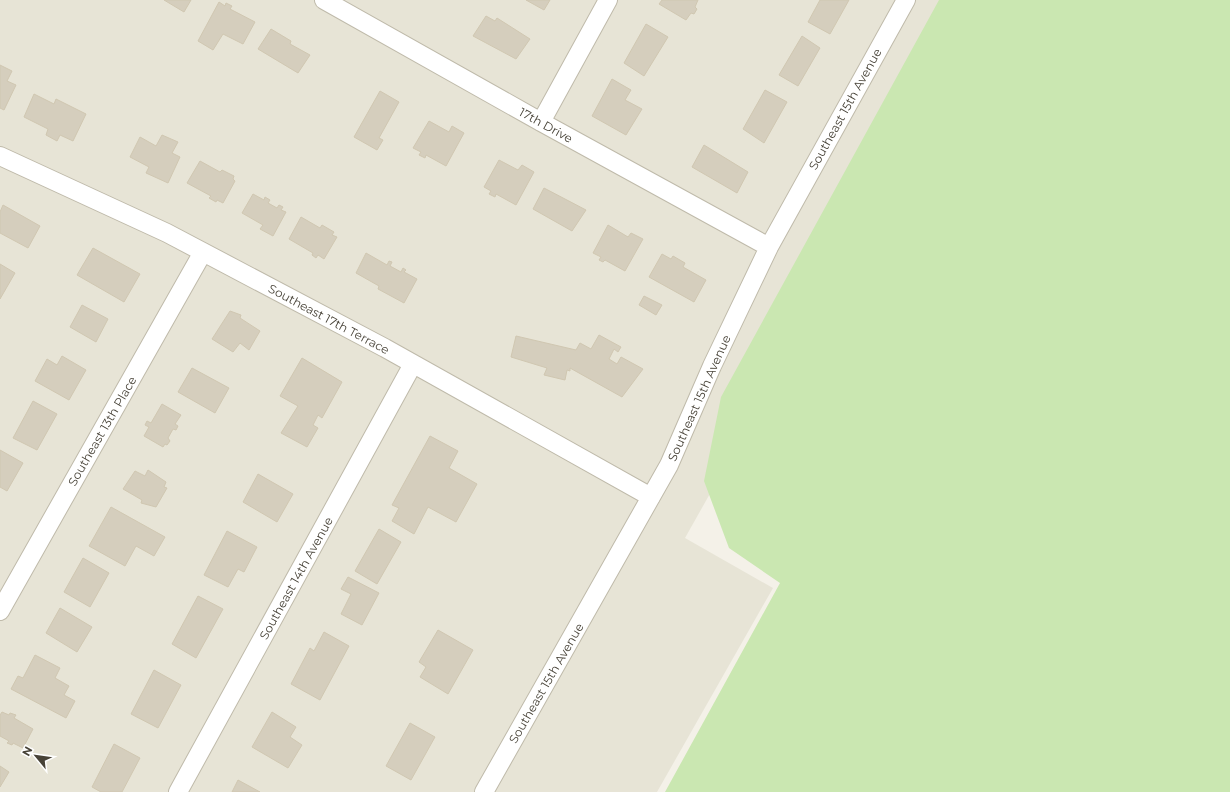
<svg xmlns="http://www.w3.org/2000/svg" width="1230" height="792" viewBox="0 0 1230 792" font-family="Montserrat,sans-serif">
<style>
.residential{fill:#e7e4d6}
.green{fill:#cae7b1}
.building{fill:#d5cebd;stroke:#d0c7b1}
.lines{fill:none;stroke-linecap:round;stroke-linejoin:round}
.minor-casing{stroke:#bfbaaa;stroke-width:20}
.minor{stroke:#fff;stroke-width:18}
.labels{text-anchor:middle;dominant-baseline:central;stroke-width:4;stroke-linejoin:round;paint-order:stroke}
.street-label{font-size:12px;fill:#474237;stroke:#fff}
</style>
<rect width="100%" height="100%" fill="#f4f1e8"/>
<path class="residential" d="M 0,0 L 988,0 L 685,538 L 773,588 L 657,792 L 0,792 Z"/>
<path class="green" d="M 939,0 L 1230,0 L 1230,792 L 665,792 L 780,583 L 729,548 L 704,481 L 721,397 Z"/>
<path class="building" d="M 164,0 L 191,0 L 184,12 Z
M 526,0 L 550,0 L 544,10 Z
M 662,0 L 698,0 L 695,7 L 697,9 L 694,14 L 691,13 L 686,20 L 659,4 Z
M 820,0 L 849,0 L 830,34 L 808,22 Z
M 219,2 L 225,6 L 226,3 L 232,6 L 230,9 L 255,22 L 243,44 L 223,34 L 213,50 L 198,41 Z
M 486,16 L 495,21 L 497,18 L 530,39 L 516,59 L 473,36 Z
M 646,24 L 668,37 L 644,76 L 624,63 Z
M 271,29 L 291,41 L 290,44 L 310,55 L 298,73 L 258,49 Z
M 802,36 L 820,48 L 798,86 L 779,75 Z
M 0,65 L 12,71 L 7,81 L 16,85 L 4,110 L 0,108 Z
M 612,79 L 631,90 L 625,100 L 642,109 L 626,135 L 592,116 Z
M 765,90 L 787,102 L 764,143 L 743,129 Z
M 380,91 L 399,102 L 379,138 L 383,140 L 377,150 L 354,137 Z
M 34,94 L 54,104 L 56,99 L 86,114 L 73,141 L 60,135 L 57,141 L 46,135 L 48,129 L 24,117 Z
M 429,121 L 449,132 L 452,126 L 464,133 L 446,166 L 426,155 L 425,158 L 419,155 L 421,152 L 413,148 Z
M 162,135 L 178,142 L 172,153 L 180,157 L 168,183 L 146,173 L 149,167 L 130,157 L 140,137 L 156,146 Z
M 704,145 L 748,172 L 737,193 L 692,167 Z
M 499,160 L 518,170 L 522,165 L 534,172 L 516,205 L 496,194 L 495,197 L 489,194 L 491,191 L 484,187 Z
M 200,161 L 220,172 L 222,170 L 234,176 L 233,179 L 235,181 L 223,203 L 217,200 L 216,202 L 209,198 L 211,196 L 187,183 Z
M 544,188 L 586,210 L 572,231 L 533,209 Z
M 253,194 L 264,200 L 265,197 L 270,200 L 268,203 L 277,208 L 279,205 L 283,207 L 281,210 L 286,212 L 273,236 L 260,229 L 263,225 L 242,213 Z
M 3,205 L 40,226 L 28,248 L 0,233 L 0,212 Z
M 301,217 L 320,228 L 322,225 L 334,232 L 332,235 L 337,237 L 324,259 L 318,255 L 316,258 L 312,255 L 313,253 L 289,239 Z
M 608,225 L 628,237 L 631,233 L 643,239 L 625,271 L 605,260 L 603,262 L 599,260 L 601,257 L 593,253 Z
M 93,248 L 140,274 L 124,302 L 77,275 Z
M 366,253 L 387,265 L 389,261 L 392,262 L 390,266 L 401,272 L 403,268 L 406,270 L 404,272 L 417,279 L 404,303 L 378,289 L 379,286 L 356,273 Z
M 662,254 L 671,259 L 673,256 L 685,263 L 683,267 L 706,280 L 694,302 L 649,277 Z
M 0,264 L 15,273 L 0,299 Z
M 644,296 L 662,305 L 656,315 L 639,305 Z
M 82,305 L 108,319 L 96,342 L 70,327 Z
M 230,311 L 241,315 L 240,318 L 260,331 L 249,350 L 240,343 L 233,352 L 212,339 Z
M 599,335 L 621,347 L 618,352 L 614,349 L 609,359 L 617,364 L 621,357 L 643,369 L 622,397 L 570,368 L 570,371 L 567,370 L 565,380 L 544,375 L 547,368 L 511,357 L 516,336 L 576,350 L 580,343 L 591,349 Z
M 62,356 L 86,370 L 69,400 L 35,381 L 47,359 L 57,365 Z
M 302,358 L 342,382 L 322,418 L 318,415 L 313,425 L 318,428 L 307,447 L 281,433 L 298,406 L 280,396 Z
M 192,368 L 229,388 L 215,413 L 178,392 Z
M 33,401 L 57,414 L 37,450 L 13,438 Z
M 162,404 L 181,415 L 175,424 L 178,426 L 176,430 L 173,429 L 168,438 L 170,441 L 167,445 L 165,444 L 163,447 L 144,436 L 149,427 L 145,425 L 147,421 L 151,423 Z
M 430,436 L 458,451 L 449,468 L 477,484 L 456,522 L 428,507 L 414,534 L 392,521 L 399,508 L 392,505 Z
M 0,450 L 23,463 L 7,491 L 0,487 Z
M 148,470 L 166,482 L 164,487 L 167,488 L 156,507 L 141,503 L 142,500 L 123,489 L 135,471 L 145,476 Z
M 258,474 L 293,494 L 277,522 L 243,502 Z
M 111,507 L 165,537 L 154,556 L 136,546 L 125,566 L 89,546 Z
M 379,529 L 401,542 L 377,584 L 355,571 Z
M 227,531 L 257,547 L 244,572 L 238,569 L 228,587 L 204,575 Z
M 83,558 L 109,573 L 90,607 L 64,592 Z
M 348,577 L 379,593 L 362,625 L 341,614 L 351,594 L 341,589 Z
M 198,596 L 223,609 L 196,658 L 172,644 Z
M 60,608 L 92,627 L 77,652 L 46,633 Z
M 438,630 L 473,650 L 448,694 L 420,677 L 426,667 L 419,662 Z
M 324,632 L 349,646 L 320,700 L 291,684 L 310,648 L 314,651 Z
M 35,655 L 60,668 L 55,678 L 69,686 L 64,695 L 75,701 L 66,718 L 11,689 L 18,676 L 23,678 Z
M 154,670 L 181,685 L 158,728 L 131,714 Z
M 2,712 L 9,715 L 10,713 L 16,715 L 14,718 L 33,729 L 23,748 L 13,743 L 12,745 L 7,743 L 9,741 L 0,736 L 0,715 Z
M 272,712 L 296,727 L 290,737 L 302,745 L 288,768 L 252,747 Z
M 410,723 L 435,737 L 411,780 L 386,766 Z
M 114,744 L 140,758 L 122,792 L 101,792 L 92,787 Z
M 0,766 L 9,772 L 0,787 Z
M 238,780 L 260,792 L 232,792 Z"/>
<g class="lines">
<g class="minor-casing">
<path id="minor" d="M 324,0 L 541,122 L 769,247
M 541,122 L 608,0
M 0,156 L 167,233 L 385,348 L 651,497
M 0,611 L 203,252
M 178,792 L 413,364
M 484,792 L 669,465 L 712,366 L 769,247 L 906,0"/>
</g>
<use href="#minor" class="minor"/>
</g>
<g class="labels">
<g class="street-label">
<text transform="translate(845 109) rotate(-61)">Southeast 15th Avenue</text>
<text transform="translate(546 125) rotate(29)">17th Drive</text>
<text transform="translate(329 319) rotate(28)">Southeast 17th Terrace</text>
<text transform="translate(699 398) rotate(-66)">Southeast 15th Avenue</text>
<text transform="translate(102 431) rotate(-60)">Southeast 13th Place</text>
<text transform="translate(296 578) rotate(-61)">Southeast 14th Avenue</text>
<text transform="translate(546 683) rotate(-60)">Southeast 15th Avenue</text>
</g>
</g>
<g transform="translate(36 756) rotate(299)" stroke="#ffffff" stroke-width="3" paint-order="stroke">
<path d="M0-3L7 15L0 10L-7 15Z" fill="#474237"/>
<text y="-6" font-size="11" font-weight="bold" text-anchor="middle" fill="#474237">N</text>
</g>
</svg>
